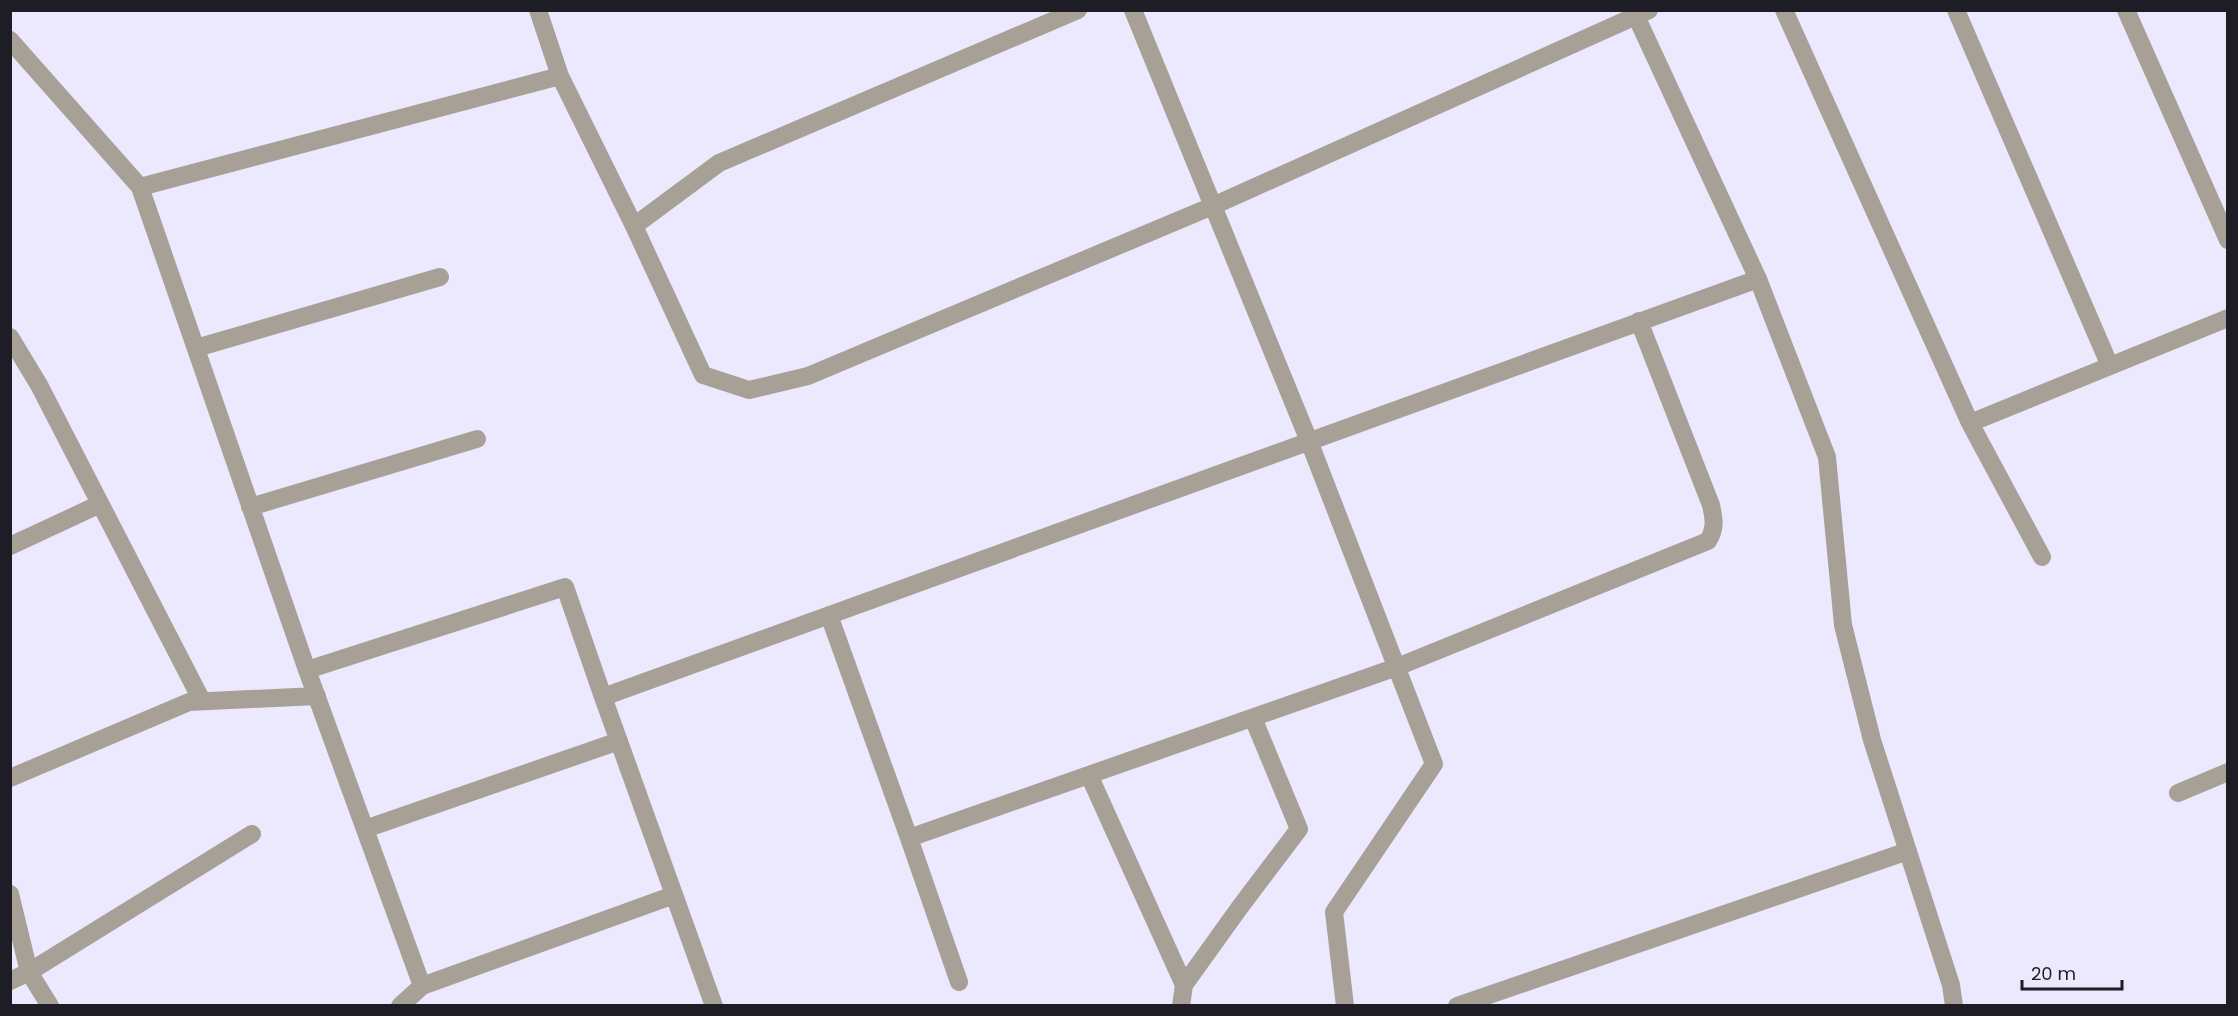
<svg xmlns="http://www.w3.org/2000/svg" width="2238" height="1016" viewBox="0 0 2238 1016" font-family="Poppins,sans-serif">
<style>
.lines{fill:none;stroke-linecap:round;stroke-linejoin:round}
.minor{stroke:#a6a096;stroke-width:18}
</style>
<rect width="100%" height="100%" fill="#ece8fd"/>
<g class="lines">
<path class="minor" d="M 1133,10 L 1309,441 L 1434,764 L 1334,912 L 1345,1006
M 1784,10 L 1970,423 L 2228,318
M 1956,10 L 2110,366
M 2126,10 L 2228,240
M 1636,16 L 1758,279 L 1827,457 L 1843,625 L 1872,740 L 1951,985 L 1954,1006
M 10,40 L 140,187 L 307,670
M 560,76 L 634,226 L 703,375 L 749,390 L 808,376 L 1215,205 L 1649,10
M 140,187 L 560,76 L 538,10
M 634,226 L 719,163 L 1078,10
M 10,337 L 39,385 L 202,701
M 196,348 L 440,277
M 1970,423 L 2042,557
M 250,507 L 477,439
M 10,546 L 100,504
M 829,615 L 909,838 L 1397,667 L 1708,541 C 1716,528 1714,519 1711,505 L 1639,321
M 603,697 L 565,587 L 307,670 L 422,986 L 674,895
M 1089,775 L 1184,985 L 1181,1006
M 10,778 L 189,702 L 317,696
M 2178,793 L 2228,772
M 365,829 L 619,741
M 909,838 L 959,982
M 10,894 L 29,972 L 10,981
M 1184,985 L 1240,907 L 1299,829 L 1253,718
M 50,1006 L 29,972 L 252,834
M 400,1006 L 422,986
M 714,1006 L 603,697 L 1758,279
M 1457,1006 L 1908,851"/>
</g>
<rect width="2238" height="1016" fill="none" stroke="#1e1c25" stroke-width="24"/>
<path d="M2022 980v9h100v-9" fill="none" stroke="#1e1c25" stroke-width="3"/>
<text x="2031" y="980" font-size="18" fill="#1e1c25" stroke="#ece8fd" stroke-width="4.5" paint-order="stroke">20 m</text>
</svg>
